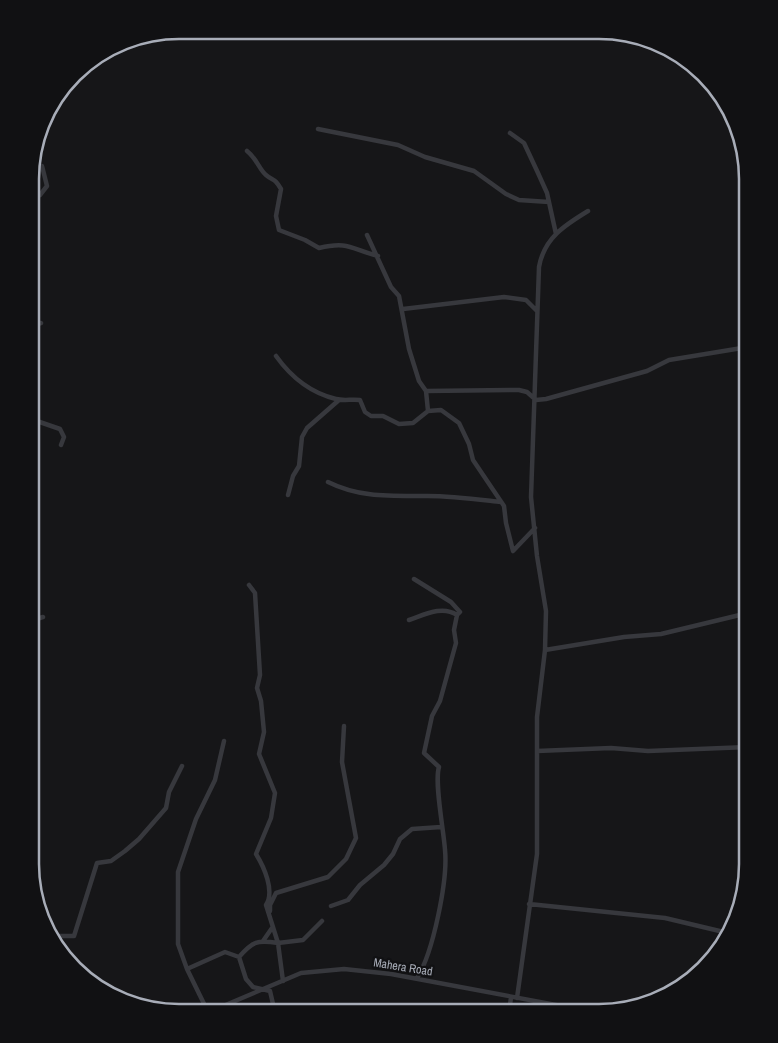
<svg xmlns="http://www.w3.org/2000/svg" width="778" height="1043" viewBox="0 0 778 1043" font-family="'Archivo Narrow',sans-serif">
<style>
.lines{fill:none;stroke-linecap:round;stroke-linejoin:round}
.street{stroke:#37383d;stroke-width:4.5}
.labels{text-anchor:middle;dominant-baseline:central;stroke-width:4.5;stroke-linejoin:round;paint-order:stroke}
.street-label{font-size:12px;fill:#a8adb8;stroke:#111113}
.rim{fill:none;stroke:#a8adb8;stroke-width:2.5}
</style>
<rect width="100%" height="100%" fill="#161618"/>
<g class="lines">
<path class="street" d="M 318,129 L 398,145 L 425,157 L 474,171 L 506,194 L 519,200 L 549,202
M 510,133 L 524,143 L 538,173 L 547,193 L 556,234
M 247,151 C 257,159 259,169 266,175 C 274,182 274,177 281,189 L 276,216 L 279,230 L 305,240 L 319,248 C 349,241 351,249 378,256
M 31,198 L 40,195 L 47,186 L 42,166
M 367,235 L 391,287 L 399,296 L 409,349 L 419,381 L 426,391
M 403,309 L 504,297 L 526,300 L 537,311
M 31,326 L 41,323
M 276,356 C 291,377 311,393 336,399 C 343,401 352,399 360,400 L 365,412 L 371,416 L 383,416 L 399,424 L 413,423 L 428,411
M 31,419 L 60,429 L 64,437 L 61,445
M 328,482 C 358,497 387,496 421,496 C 447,495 475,499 501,502
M 288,495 L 293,476 L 299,466 L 302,437 L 307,428 L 339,400
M 535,528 L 513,551 L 506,523 L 504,506 L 473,460 L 469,444 L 459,423 L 441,410 L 428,411 L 426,391 L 519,390 L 527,392 L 536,400 L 546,399 L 647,371 L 669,360 L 748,347
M 414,579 L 451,602 L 460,612 L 457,615
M 249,585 L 255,593 L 260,675 L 257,688 L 261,701 L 264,732 L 259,754 L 275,793 L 271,818 L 256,854 C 264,867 275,891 266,905 L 278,943 L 303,940 L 322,921
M 409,620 C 424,615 442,605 457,615 L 454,630 L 456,643 L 440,701 L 432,716 L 424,753 L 439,767 C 434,782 444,832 445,850 C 448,880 433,953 417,978
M 30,621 L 43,617
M 545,650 L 624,637 L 661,634 L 748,613
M 537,751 L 611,748 L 648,751 L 748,747
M 529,904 L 665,918 L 728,933
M 331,906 L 348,900 L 360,885 L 384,865 L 393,854 L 400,839 L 412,829 L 441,827
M 270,911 L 270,905 L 276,893 L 328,877 L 346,859 L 356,838 L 342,762 L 344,726
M 51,936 L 74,936 L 97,863 L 111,861 L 125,851 L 139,839 L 166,808 L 169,792 L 182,766
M 263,941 L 272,928
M 187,969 L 178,944 L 178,872 L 196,819 L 215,780 L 224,741
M 283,981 L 278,943 C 257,940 253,941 239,957 L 246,979 L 253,987 L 270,991 L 273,1004 L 283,1012
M 517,998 L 537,854 L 537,717 L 545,650 L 546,611 L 537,556 L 531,497 L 539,267 C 544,238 565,225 588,211
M 208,1012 L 187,969 L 225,952 L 239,957
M 209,1012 L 301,973 L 344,969 L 391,974 L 599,1013
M 509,1013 L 511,997"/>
</g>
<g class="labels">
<g class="street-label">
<text transform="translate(403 967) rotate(9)">Mahera Road</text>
</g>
</g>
<path d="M0 0H778V1043H0ZM179 39H599A140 140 0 0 1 739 179V864A140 140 0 0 1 599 1004H179A140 140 0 0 1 39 864V179A140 140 0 0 1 179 39Z" fill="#111113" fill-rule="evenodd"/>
<path class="rim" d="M179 39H599A140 140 0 0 1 739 179V864A140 140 0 0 1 599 1004H179A140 140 0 0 1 39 864V179A140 140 0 0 1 179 39Z"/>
</svg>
